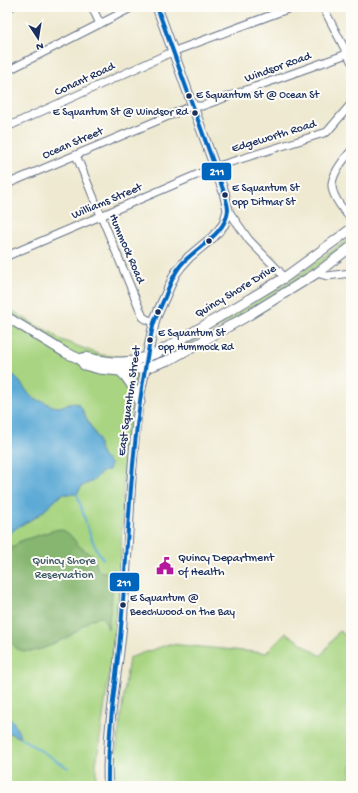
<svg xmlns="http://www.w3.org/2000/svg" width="358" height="793" viewBox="0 0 358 793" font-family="'Gochi Hand',sans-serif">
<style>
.green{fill:#a9d582;stroke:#628270}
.forest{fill:#86b670;stroke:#507267}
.water{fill:#5daad6;stroke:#3c6c9a}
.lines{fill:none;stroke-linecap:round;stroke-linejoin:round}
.stream{stroke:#5daad6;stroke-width:2}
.minor-casing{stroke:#657086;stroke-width:9}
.tertiary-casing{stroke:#657086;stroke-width:10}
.secondary-casing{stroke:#657086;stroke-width:11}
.minor{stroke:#fff;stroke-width:7}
.tertiary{stroke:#fff;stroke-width:8}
.secondary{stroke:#fff;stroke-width:9}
.bus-1-casing{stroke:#fdfcf7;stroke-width:7}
.bus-1{stroke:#0065bd;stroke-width:4}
.bus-dot{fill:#1b2f5e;stroke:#fdfcf7;stroke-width:1.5}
.labels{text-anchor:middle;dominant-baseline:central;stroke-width:4;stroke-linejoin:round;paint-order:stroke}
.bus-label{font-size:11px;fill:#1b2f5e;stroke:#fdfcf7;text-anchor:start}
.street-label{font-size:12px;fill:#1b2f5e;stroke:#fdfcf7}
.poi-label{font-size:12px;fill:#1b2f5e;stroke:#fdfcf7;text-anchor:start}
.park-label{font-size:12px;fill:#3e5867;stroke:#fdfcf7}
.line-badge{stroke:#fdfcf7;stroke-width:1.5}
.badge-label{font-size:11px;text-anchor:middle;font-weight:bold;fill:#fff}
</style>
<rect width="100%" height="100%" fill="#fdfcf7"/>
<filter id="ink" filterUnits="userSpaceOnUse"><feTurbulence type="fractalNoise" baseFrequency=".025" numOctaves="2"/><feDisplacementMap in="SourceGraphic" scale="8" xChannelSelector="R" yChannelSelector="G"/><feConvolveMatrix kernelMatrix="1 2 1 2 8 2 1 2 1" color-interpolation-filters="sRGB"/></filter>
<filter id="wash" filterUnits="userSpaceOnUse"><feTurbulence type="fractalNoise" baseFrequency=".012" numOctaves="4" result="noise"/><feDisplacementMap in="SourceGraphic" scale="16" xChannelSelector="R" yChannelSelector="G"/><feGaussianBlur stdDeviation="0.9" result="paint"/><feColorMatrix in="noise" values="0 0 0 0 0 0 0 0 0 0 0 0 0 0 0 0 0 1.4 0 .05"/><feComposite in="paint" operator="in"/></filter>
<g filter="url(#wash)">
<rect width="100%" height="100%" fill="#eee9d0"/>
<path class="green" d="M 351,237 L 351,242 L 303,277 L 233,320 L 160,359 L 159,358 L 208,331 L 216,325 L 300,274 Z
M 7,307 L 37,326 L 52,333 L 59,339 L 101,355 L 120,357 L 132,355 L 140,353 L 131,408 L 123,491 L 120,582 L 118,615 L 96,765 L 96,786 L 7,786 L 7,732 L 21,738 L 13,721 L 7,718 L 7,536 C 18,524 27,523 39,515 C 47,509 54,501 62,494 L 77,494 L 82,486 L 93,481 L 97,477 L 100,473 L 109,470 L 100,451 L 98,439 L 87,420 L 81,407 L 78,404 L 74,403 L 59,407 L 52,406 L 44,402 L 34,399 L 29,394 L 16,377 L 7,370 Z
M 339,631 L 351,639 L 351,786 L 116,786 L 114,765 L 129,658 L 169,644 L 266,653 L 286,633 L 321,656 Z"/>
<path class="forest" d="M 58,529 C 72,531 73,542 83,549 C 86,552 90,553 94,556 L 97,568 L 100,572 L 110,572 L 115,569 L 108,629 L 105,622 L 102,617 C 89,617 82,628 71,635 C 64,640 56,642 49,646 C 40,650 26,655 16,648 C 13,646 7,634 7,629 C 6,621 7,613 7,605 C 7,588 7,572 7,555 L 11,549 L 20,541 Z"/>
<path class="water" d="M 7,370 L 16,377 L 29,394 L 34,399 L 44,402 L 52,406 L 59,407 L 74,403 L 78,404 L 81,407 L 87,420 L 98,439 L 100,451 L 103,457 L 110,463 L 110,467 L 109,470 L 100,473 L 97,477 L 93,481 L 82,486 L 77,494 L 62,494 C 54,501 47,509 38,515 C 27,523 18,525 7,536 Z
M 7,718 L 13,721 L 21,738 L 7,732 Z"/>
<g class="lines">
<path class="stream" d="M 77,494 C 83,512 91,545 103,559
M 21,738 L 68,768"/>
</g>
</g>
<g filter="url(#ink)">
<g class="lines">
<g class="minor-casing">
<path id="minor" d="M 92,7 L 100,24
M 323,7 L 351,61
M 7,9 L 11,7
M 7,71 L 133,7
M 7,127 L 172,52 L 293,7
M 351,151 C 344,159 333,173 332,184 C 331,195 344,211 351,219
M 76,155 L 143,317 L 146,319 L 154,322
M 7,184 L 192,106 L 202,106 L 347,54
M 228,210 L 249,240 L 279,271 L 284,278
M 7,256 L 215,167 L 327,132 L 351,104
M 317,273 L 327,276 L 351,273"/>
</g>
<g class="tertiary-casing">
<path id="tertiary" d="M 108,786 C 105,729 119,673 123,617 C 126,573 129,530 131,486 C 134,447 136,407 146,368"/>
</g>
<g class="secondary-casing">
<path id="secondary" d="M 7,317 L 66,353 L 80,359 L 84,365 L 99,369 L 120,371 L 146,368 L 171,359 L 249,315 L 317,273 L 351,247
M 80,359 L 86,357 L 98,360 L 112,362 L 123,362 L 134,361 L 157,353 L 231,310 L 284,278 L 351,229
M 146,368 L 147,357 L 155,319 L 175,274 L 181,266 L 189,257 L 213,237 L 220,229 L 224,224 L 228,210 L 224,192 L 157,7
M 120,371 C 130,380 135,390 140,402"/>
</g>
<use href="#minor" class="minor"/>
<use href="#tertiary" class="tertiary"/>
<use href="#secondary" class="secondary"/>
<g class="bus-1-casing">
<path id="bus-1" d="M 108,786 C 107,728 118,672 122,615 C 128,537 131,458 143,381 C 146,363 149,344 153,326 C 156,316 161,306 165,297 C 169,286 173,275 180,266 C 194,248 226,235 228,210 C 228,204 225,198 224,192 L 157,7"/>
</g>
<use href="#bus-1" class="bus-1"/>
</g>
</g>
<defs>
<g id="civic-bare" transform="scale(1.38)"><path d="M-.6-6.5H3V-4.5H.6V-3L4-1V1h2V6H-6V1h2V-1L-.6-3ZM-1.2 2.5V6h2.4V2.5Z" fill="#b5179e" stroke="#fdfcf7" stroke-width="2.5" paint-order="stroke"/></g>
</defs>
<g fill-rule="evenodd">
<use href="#civic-bare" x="165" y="566"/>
</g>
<g class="bus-dot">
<circle cx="189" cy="96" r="3.5"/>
<circle cx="195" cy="113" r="3.5"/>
<circle cx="225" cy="195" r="3.5"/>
<circle cx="209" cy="241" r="3.5"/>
<circle cx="158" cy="312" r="3.5"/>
<circle cx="150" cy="340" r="3.5"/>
<circle cx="123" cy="605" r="3.5"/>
</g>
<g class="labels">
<g class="bus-label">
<text x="196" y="96">E Squantum St @ Ocean St</text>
<text x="188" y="113" text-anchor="end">E Squantum St @ Windsor Rd</text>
<text x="232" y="189">E Squantum St<tspan x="232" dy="14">opp Ditmar St</tspan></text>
<text x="158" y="334">E Squantum St<tspan x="158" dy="14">opp Hummock Rd</tspan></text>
<text x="130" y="599">E Squantum @<tspan x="130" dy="14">Beechwood on the Bay</tspan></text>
</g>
<g class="street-label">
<text transform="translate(278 68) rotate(-20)">Windsor Road</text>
<text transform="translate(85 80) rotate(-25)">Conant Road</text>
<text transform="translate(274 137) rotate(-17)">Edgeworth Road</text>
<text transform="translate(73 144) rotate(-23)">Ocean Street</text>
<text transform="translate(107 202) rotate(-23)">Williams Street</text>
<text transform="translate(126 249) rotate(67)">Hummock Road</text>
<text transform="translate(236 292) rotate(-31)">Quincy Shore Drive</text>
<text transform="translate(130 401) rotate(-82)">East Squantum Street</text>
</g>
<g class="poi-label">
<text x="178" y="559">Quincy Department<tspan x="178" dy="14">of Health</tspan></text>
</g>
<g class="park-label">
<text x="64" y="562">Quincy Shore<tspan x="64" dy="14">Reservation</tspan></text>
</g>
</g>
<g class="line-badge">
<rect x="201" y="162" width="31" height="19" rx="4" fill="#0065bd"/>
<rect x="109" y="572" width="31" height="20" rx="4" fill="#0065bd"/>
</g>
<g class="badge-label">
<text x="217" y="175">211</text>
<text x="124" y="586">211</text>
</g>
<rect width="358" height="793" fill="none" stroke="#fdfcf7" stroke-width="24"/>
<g transform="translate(38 38) rotate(168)" stroke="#fdfcf7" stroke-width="3" paint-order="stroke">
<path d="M0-3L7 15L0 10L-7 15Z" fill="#1b2f5e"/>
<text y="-6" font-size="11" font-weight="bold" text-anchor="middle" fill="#1b2f5e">N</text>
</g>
</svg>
